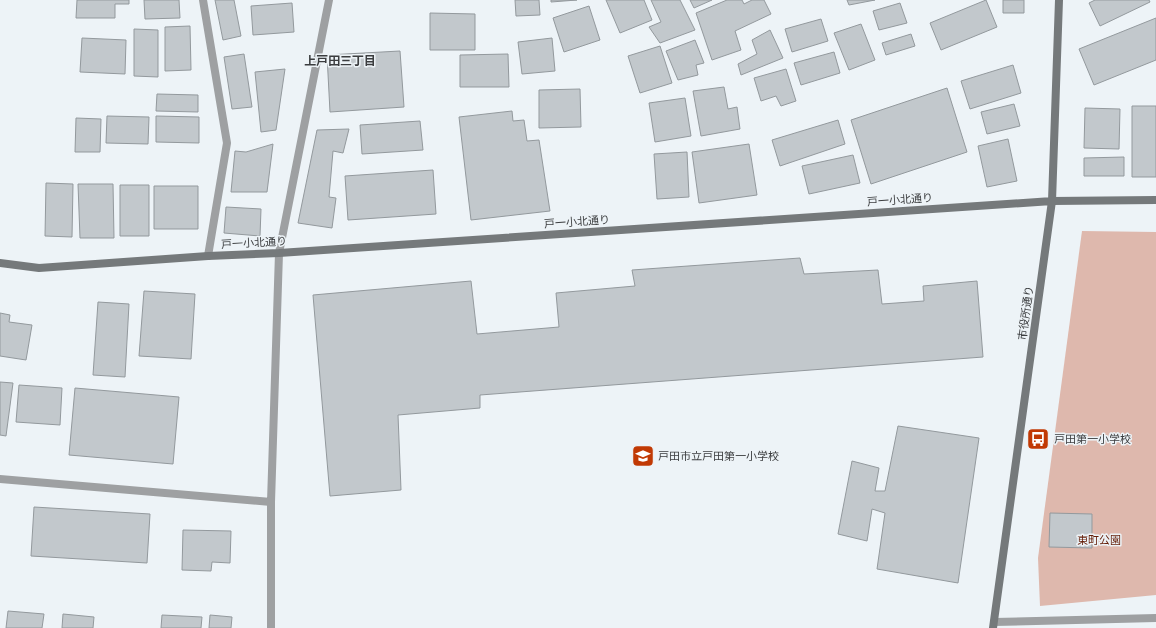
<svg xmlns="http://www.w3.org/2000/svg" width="1156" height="628" viewBox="0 0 1156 628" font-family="Figtree,'Noto Sans JP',sans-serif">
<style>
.green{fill:#deb8ad}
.building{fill:#c2c8cc;stroke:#93999d}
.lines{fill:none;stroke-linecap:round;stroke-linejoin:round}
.lane{stroke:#9ea0a2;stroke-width:8}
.street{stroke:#9ea0a2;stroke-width:8}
.secondary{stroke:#75797b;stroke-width:8}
.labels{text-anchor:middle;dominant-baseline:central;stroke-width:3;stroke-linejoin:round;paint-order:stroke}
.street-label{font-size:11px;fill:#3b3d3f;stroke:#edf3f7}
.poi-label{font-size:11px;fill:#3b3d3f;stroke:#edf3f7;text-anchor:start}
.park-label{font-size:11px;fill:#651e08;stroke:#edf3f7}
.neighbourhood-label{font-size:12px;font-weight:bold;fill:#3b3d3f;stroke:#edf3f7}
</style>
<rect width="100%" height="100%" fill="#edf3f7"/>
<path class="green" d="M 1082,231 L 1156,232 L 1156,595 L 1040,606 L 1038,558 Z"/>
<path class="building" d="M 77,0 L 129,0 L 129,4 L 115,4 L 115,18 L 76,18 Z
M 144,0 L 179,0 L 180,18 L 145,19 Z
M 215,0 L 234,0 L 241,36 L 223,40 Z
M 515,0 L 539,0 L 540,15 L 516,16 Z
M 551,0 L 577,0 L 551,2 Z
M 606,0 L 644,0 L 652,20 L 620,33 Z
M 651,0 L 680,0 L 695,30 L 660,43 L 649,27 L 661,22 Z
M 690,0 L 712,0 L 694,8 Z
M 727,0 L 742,0 L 744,4 L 752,0 L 764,0 L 771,14 L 735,31 L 741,50 L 712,60 L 696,13 Z
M 847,0 L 875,0 L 849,5 Z
M 986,0 L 997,27 L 941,50 L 930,23 Z
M 1003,0 L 1024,0 L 1024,13 L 1003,13 Z
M 1095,0 L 1149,0 L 1150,2 L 1100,26 L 1089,3 Z
M 292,3 L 294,32 L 253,35 L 251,6 Z
M 900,3 L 907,23 L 879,30 L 873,11 Z
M 589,6 L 600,40 L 564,52 L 553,18 Z
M 430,13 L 475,14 L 475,50 L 430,50 Z
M 1156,18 L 1156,60 L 1094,85 L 1079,49 Z
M 821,19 L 828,41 L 792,52 L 785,29 Z
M 861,24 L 875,60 L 849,70 L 834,33 Z
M 190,26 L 191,70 L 165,71 L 165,27 Z
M 134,29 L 158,30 L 158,77 L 134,76 Z
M 770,30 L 783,58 L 741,75 L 738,64 L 757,54 L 752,40 Z
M 911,34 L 915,46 L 886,55 L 882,43 Z
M 82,38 L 126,40 L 125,74 L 80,72 Z
M 552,38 L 555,71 L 522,74 L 518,42 Z
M 695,40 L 704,63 L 696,65 L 698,75 L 678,80 L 666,51 Z
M 660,46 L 672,83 L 640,93 L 628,56 Z
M 400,51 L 404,107 L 330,112 L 327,55 Z
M 834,52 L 840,73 L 801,85 L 794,63 Z
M 244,54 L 252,107 L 232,109 L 224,57 Z
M 508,54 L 509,87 L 460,87 L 460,55 Z
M 1013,65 L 1021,93 L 970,109 L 961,81 Z
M 285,69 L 276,130 L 261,132 L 255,72 Z
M 786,69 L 796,101 L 781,106 L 776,96 L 761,101 L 754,78 Z
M 724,87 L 728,109 L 737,107 L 740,129 L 701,136 L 693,91 Z
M 947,88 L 967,152 L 871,184 L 851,120 Z
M 580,89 L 581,127 L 539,128 L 539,90 Z
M 157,94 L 198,95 L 198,112 L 156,111 Z
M 685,98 L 691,136 L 655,142 L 649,103 Z
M 1014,104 L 1020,126 L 987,134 L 981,112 Z
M 1132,106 L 1156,106 L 1156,177 L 1132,177 Z
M 1085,108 L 1120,109 L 1119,149 L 1084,148 Z
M 512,111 L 513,121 L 524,120 L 527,141 L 539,140 L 550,211 L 471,220 L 459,117 Z
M 107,116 L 149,117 L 148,144 L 106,143 Z
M 156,116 L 199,117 L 199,143 L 156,142 Z
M 76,118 L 101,119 L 100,152 L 75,152 Z
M 838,120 L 845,144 L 780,166 L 772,140 Z
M 420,121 L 423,150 L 362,154 L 360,125 Z
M 349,129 L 343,153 L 333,151 L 329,197 L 336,198 L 332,228 L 298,223 L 317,130 Z
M 1008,139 L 1017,181 L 987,187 L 978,146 Z
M 273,144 L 267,192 L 231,192 L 235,151 L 246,152 Z
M 749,144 L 757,195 L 699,203 L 692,152 Z
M 687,152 L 689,197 L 657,199 L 654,154 Z
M 853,155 L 860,183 L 809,194 L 802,166 Z
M 1124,157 L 1124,176 L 1084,176 L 1084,158 Z
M 433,170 L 436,214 L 348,220 L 345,176 Z
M 46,183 L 73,184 L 72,237 L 45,236 Z
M 78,184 L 113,184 L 114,238 L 80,238 Z
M 120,185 L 149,185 L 149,236 L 120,236 Z
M 154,186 L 198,186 L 198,229 L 154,229 Z
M 226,207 L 261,209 L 260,236 L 224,233 Z
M 800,258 L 804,274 L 878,270 L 882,304 L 924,301 L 923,286 L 977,281 L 983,357 L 480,395 L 480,408 L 398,415 L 401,490 L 330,496 L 313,295 L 471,281 L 477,334 L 559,327 L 556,293 L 635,286 L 632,270 Z
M 144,291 L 195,294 L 191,359 L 139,356 Z
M 98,302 L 129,304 L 125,377 L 93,375 Z
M 0,313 L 10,315 L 9,322 L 32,325 L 26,360 L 0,356 Z
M 0,382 L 13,383 L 6,436 L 0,435 Z
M 19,385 L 62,388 L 60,425 L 16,422 Z
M 75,388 L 179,397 L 173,464 L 69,455 Z
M 898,426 L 979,438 L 958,583 L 877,569 L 885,513 L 872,509 L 867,541 L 838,534 L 852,461 L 879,468 L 875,491 L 885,491 Z
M 34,507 L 150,514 L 147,563 L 31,556 Z
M 1050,513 L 1092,514 L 1092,548 L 1049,547 Z
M 183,530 L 231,531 L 230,563 L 212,562 L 211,571 L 182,570 Z
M 8,611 L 44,614 L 42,628 L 6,628 Z
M 63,614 L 94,617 L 93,628 L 62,628 Z
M 162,615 L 202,617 L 201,628 L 161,628 Z
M 210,615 L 232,617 L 231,628 L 209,628 Z"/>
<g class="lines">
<path class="lane" d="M 203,0 L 227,143 L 208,256"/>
<path class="street" d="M 0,479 L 271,502
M 994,622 L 1156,618
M 271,628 L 271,502 L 279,253 L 329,0"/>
<path class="secondary" d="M 0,263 L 39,268 L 208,256 L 279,253 L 1052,201 L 1156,200
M 993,628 L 1052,201 L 1059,0"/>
</g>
<defs>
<g id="bus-square" transform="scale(1.15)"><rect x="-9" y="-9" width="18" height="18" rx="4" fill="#c13904" stroke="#edf3f7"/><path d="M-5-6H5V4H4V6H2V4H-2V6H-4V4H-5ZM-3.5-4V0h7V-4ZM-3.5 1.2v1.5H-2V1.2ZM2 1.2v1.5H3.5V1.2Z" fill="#fff"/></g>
<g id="school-square" transform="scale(1.15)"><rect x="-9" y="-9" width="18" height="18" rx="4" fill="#c13904" stroke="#edf3f7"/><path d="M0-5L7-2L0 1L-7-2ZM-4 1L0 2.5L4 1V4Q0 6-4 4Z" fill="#fff"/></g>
</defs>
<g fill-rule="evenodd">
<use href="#bus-square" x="1038" y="439"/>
<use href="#school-square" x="643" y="456"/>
</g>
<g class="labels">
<g class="street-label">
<text transform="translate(900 200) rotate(-4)">戸一小北通り</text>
<text transform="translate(577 222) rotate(-4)">戸一小北通り</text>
<text transform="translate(254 243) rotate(-3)">戸一小北通り</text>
<text transform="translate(1026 313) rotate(-82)">市役所通り</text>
</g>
<g class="poi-label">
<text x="1054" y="439">戸田第一小学校</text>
<text x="658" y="456">戸田市立戸田第一小学校</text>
</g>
<g class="park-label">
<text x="1099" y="540">東町公園</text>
</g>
<g class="neighbourhood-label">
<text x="340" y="61">上戸田三丁目</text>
</g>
</g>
</svg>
